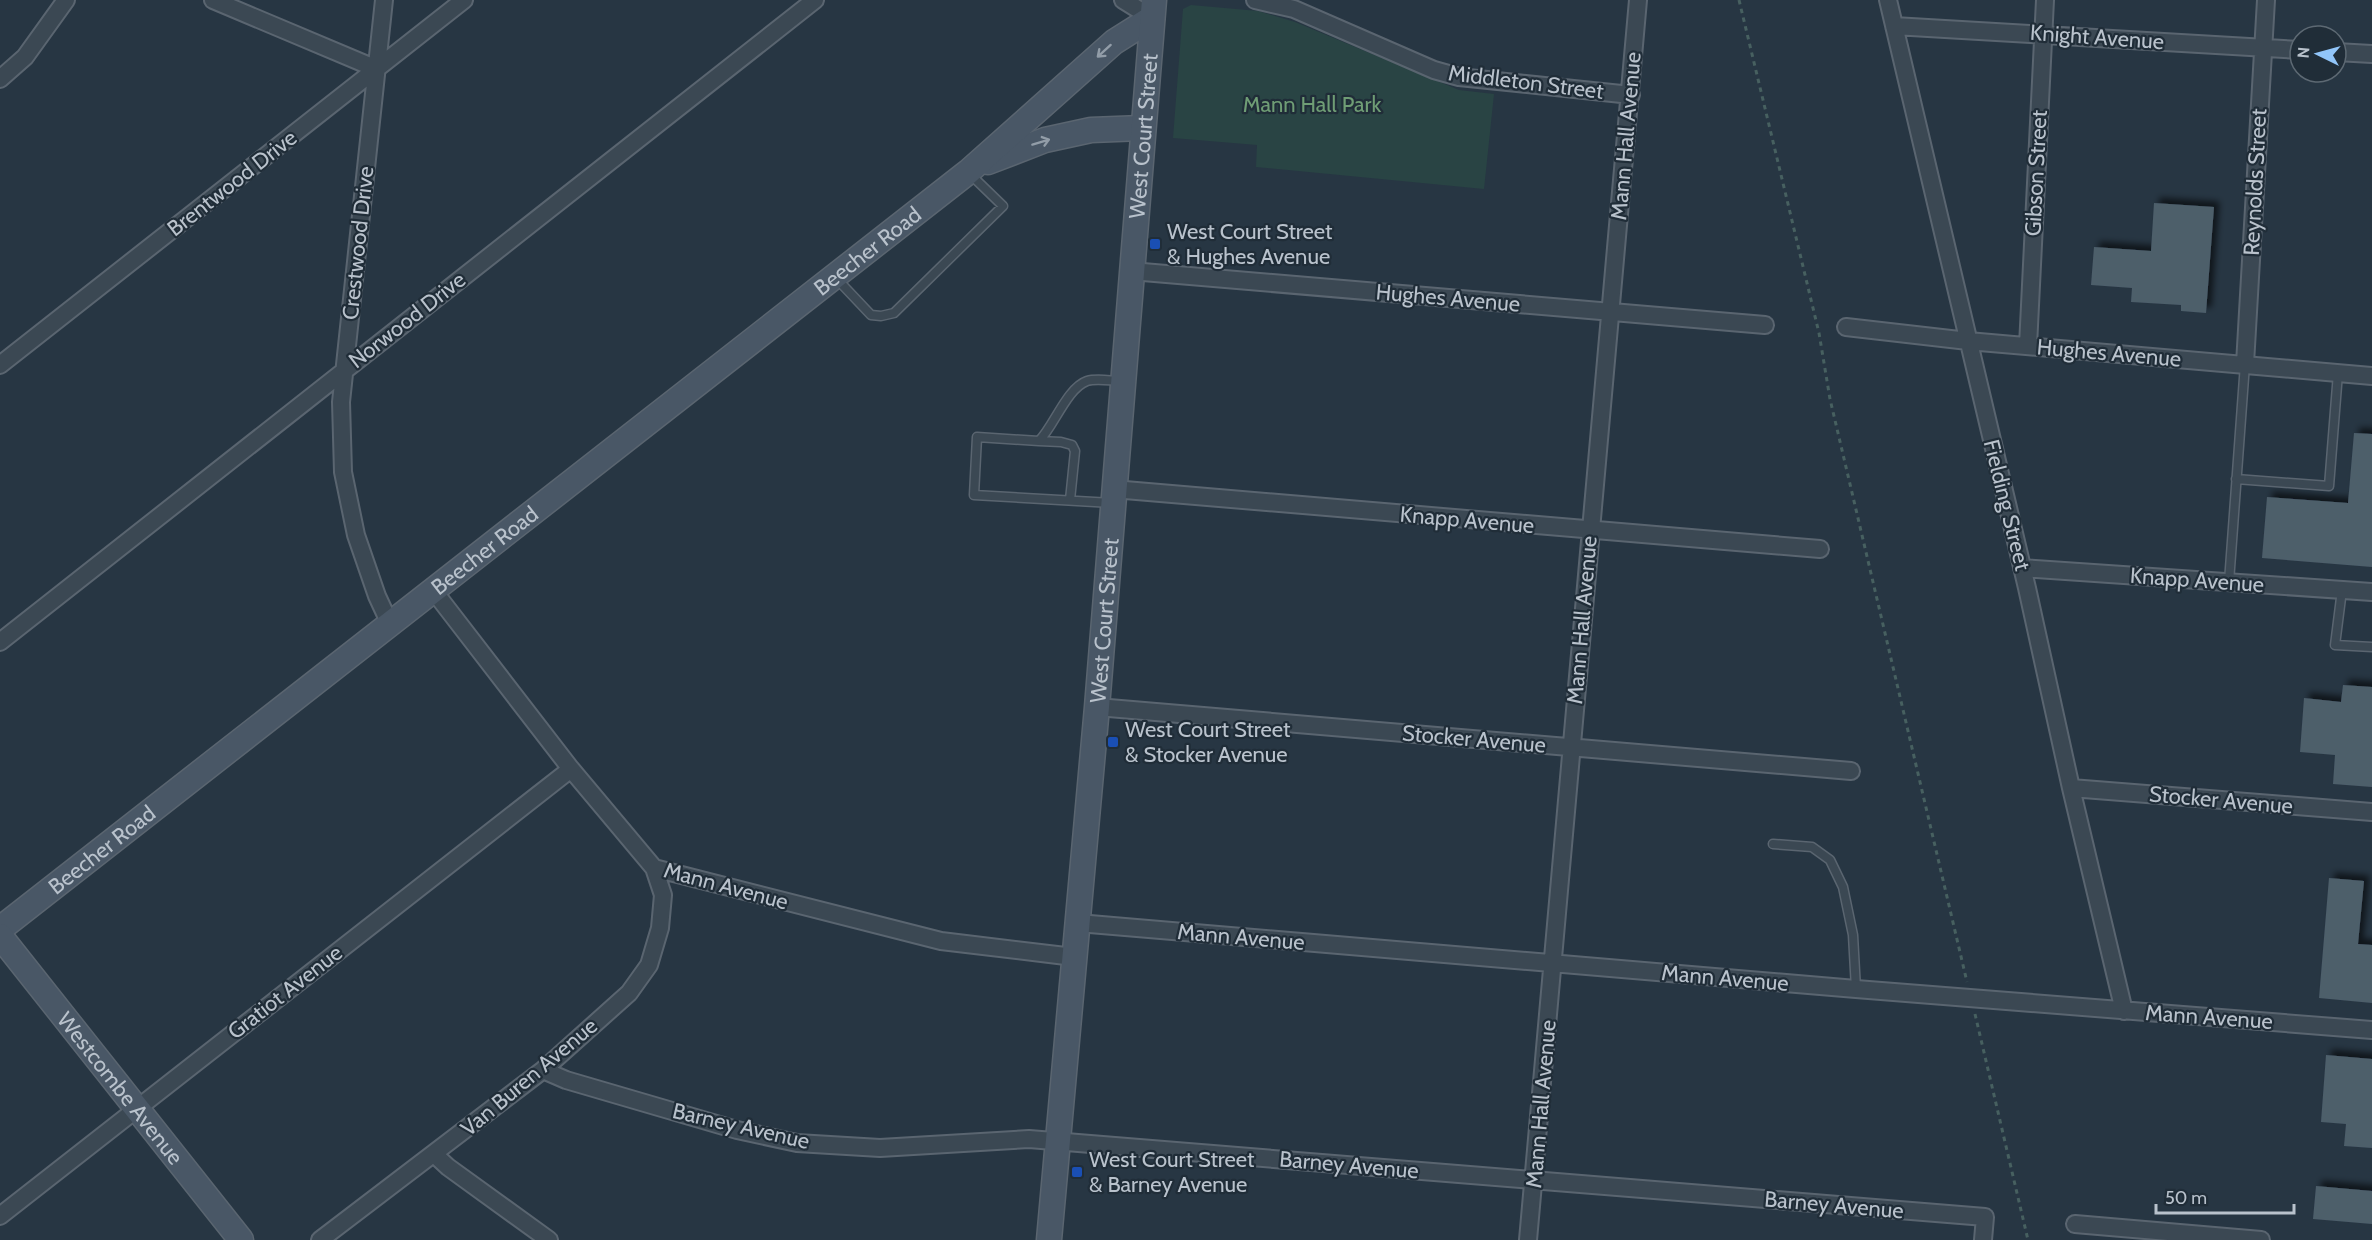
<svg xmlns="http://www.w3.org/2000/svg" width="2372" height="1240" viewBox="0 0 2372 1240" font-family="Cabin,sans-serif">
<style>
.green{fill:#294444}
.building{fill:#4d5e6b;filter:url(#shadow)}
.lines{fill:none;stroke-linecap:round;stroke-linejoin:round}
.lane-casing{stroke:#5a6570;stroke-width:11}
.street-casing{stroke:#5a6570;stroke-width:20}
.secondary-casing{stroke:#5a6570;stroke-width:27}
.path{stroke:#476060;stroke-width:3;stroke-dasharray:4.5 4.5;stroke-linecap:butt}
.lane{stroke:#3b4853;stroke-width:8}
.street{stroke:#3b4853;stroke-width:16}
.secondary{stroke:#495766;stroke-width:24}
.oneway{stroke:#929da8}
.transit-dot{fill:#1a4fb4;stroke:#202d38;stroke-width:2}
.labels{text-anchor:middle;dominant-baseline:central;stroke-width:4.5;stroke-linejoin:round;paint-order:stroke}
.street-label{font-size:22px;fill:#b9c2cc;stroke:#202d38}
.park-label{font-size:22px;fill:#6f9d75;stroke:#202d38}
.poi-label{font-size:22px;fill:#b9c2cc;stroke:#202d38;text-anchor:start}
</style>
<defs>
<filter id="shadow"><feDropShadow dx="5.5" dy="-5.5" stdDeviation="3" flood-color="#0009"/></filter>
</defs>
<rect width="100%" height="100%" fill="#273643"/>
<path class="green" d="M 1191,5 L 1258,11 L 1295,22 L 1459,90 L 1494,94 L 1484,189 L 1256,167 L 1257,145 L 1173,138 L 1183,9 Z"/>
<path class="building" d="M 2154,203 L 2214,207 L 2206,313 L 2181,311 L 2181,305 L 2131,302 L 2132,288 L 2091,285 L 2094,247 L 2151,251 Z
M 2354,433 L 2372,434 L 2372,567 L 2262,558 L 2267,497 L 2348,503 Z
M 2343,685 L 2372,687 L 2372,787 L 2333,784 L 2335,755 L 2300,752 L 2304,698 L 2341,702 Z
M 2329,878 L 2364,881 L 2358,944 L 2372,945 L 2372,1003 L 2319,998 Z
M 2326,1055 L 2372,1059 L 2372,1148 L 2344,1146 L 2346,1124 L 2321,1122 Z
M 2316,1186 L 2372,1191 L 2372,1224 L 2313,1219 Z"/>
<g class="lines">
<g class="lane-casing">
<path id="lane" d="M 835,277 L 871,315 L 881,316 L 894,313 L 1003,206 L 970,174
M 1039,441 L 1061,442 L 1072,445 L 1075,451 L 1070,500
M 2236,479 L 2329,486 L 2338,373
M 1112,503 L 974,495 L 977,437 L 1039,441 C 1054,426 1067,388 1087,381 C 1097,378 1111,381 1121,381
M 2229,582 L 2245,364
M 2342,590 L 2335,645 L 2372,647
M 1773,844 L 1812,847 L 1830,860 L 1843,887 L 1853,935 L 1856,989"/>
</g>
<g class="street-casing">
<path id="street" d="M 213,0 L 377,69
M 384,0 L 341,402 L 343,472 L 356,535 L 377,596 L 390,624
M 1123,0 L 1152,18
M 1255,0 L 1294,9 L 1434,70 L 1459,77 L 1631,95
M 1888,0 L 2027,588 L 2071,788 L 2124,1011
M 1894,26 L 2300,50
M 2336,52 L 2372,54
M 0,79 L 25,57 L 66,0
M 1131,271 L 1765,325
M 1846,327 L 1968,341 L 2372,376
M 2028,346 L 2045,0
M 2245,364 L 2266,0
M 0,365 L 464,0
M 1113,489 L 1820,549
M 2022,568 L 2372,592
M 433,590 L 571,769 L 654,868 L 941,941 L 1074,957
M 0,642 L 815,0
M 1097,707 L 1851,771
M 2071,788 L 2372,812
M 1078,923 L 1856,989 L 2372,1030
M 543,1070 L 566,1080 L 737,1130 L 797,1143 L 880,1148 L 1029,1139 L 1985,1217 L 1983,1240
M 434,1154 L 448,1167 L 549,1240
M 0,1216 L 571,769
M 2075,1224 L 2261,1240
M 320,1240 L 543,1070 L 629,993 L 649,965 L 660,928 L 663,895 L 654,868
M 1528,1240 L 1638,0"/>
</g>
<g class="secondary-casing">
<g id="secondary">
<path d="M 988,162 L 1045,140 L 1091,130 L 1142,128"/>
<path id="s1" d="M 0,929 L 968,172 L 1114,42 L 1152,18"/>
<path id="s2" d="M 0,936 L 241,1240"/>
<path id="s3" d="M 1049,1240 L 1097,707 L 1154,0"/>
</g>
</g>
<path class="path" d="M 1739,0 L 1819,333 L 1830,399 L 1967,982
M 1975,1014 L 2028,1240"/>
<use href="#lane" class="lane"/>
<use href="#street" class="street"/>
<use href="#secondary" class="secondary"/>
</g>
<defs><path id="oneway-shaft" d="M-6 0H5M1.5-3L5.5 0L1.5 3" fill="none" stroke-width="1.6" stroke-linecap="round" stroke-linejoin="round" transform="scale(1.5)"/></defs>
<g class="oneway">
<use href="#oneway-shaft" transform="translate(1104 51) rotate(138)"/>
<use href="#oneway-shaft" transform="translate(1041 142) rotate(-17)"/>
</g>
<g class="transit-dot">
<rect x="1149" y="238" width="12" height="12" rx="3"/>
<rect x="1107" y="736" width="12" height="12" rx="3"/>
<rect x="1071" y="1166" width="12" height="12" rx="3"/>
</g>
<g class="labels">
<g class="street-label">
<text transform="translate(2097 37) rotate(4)">Knight Avenue</text>
<text transform="translate(1526 82) rotate(7)">Middleton Street</text>
<text stroke="none"><textPath href="#s3" startOffset="1108">West Court Street</textPath></text>
<text transform="translate(1626 136) rotate(-85)">Mann Hall Avenue</text>
<text transform="translate(2036 173) rotate(-87)">Gibson Street</text>
<text transform="translate(2255 182) rotate(-87)">Reynolds Street</text>
<text transform="translate(232 183) rotate(-38)">Brentwood Drive</text>
<text transform="translate(358 243) rotate(-84)">Crestwood Drive</text>
<text stroke="none"><textPath href="#s1" startOffset="1101">Beecher Road</textPath></text>
<text transform="translate(1448 298) rotate(5)">Hughes Avenue</text>
<text transform="translate(407 320) rotate(-38)">Norwood Drive</text>
<text transform="translate(2109 353) rotate(5)">Hughes Avenue</text>
<text transform="translate(2007 505) rotate(76)">Fielding Street</text>
<text transform="translate(1467 520) rotate(5)">Knapp Avenue</text>
<text stroke="none"><textPath href="#s1" startOffset="615">Beecher Road</textPath></text>
<text transform="translate(2197 580) rotate(4)">Knapp Avenue</text>
<text stroke="none"><textPath href="#s3" startOffset="622">West Court Street</textPath></text>
<text transform="translate(1582 620) rotate(-85)">Mann Hall Avenue</text>
<text transform="translate(1474 739) rotate(5)">Stocker Avenue</text>
<text transform="translate(2221 800) rotate(5)">Stocker Avenue</text>
<text stroke="none"><textPath href="#s1" startOffset="129">Beecher Road</textPath></text>
<text transform="translate(726 886) rotate(15)">Mann Avenue</text>
<text transform="translate(1241 937) rotate(5)">Mann Avenue</text>
<text transform="translate(1725 978) rotate(5)">Mann Avenue</text>
<text transform="translate(285 992) rotate(-38)">Gratiot Avenue</text>
<text transform="translate(2209 1017) rotate(4)">Mann Avenue</text>
<text transform="translate(529 1077) rotate(-40)">Van Buren Avenue</text>
<text stroke="none"><textPath href="#s2" startOffset="194">Westcombe Avenue</textPath></text>
<text transform="translate(1541 1104) rotate(-85)">Mann Hall Avenue</text>
<text transform="translate(741 1126) rotate(13)">Barney Avenue</text>
<text transform="translate(1349 1165) rotate(5)">Barney Avenue</text>
<text transform="translate(1834 1205) rotate(5)">Barney Avenue</text>
</g>
<g class="park-label">
<text x="1312" y="104">Mann Hall Park</text>
</g>
<g class="poi-label">
<text x="1167" y="231">West Court Street<tspan x="1167" dy="25">&amp; Hughes Avenue</tspan></text>
<text x="1125" y="729">West Court Street<tspan x="1125" dy="25">&amp; Stocker Avenue</tspan></text>
<text x="1089" y="1159">West Court Street<tspan x="1089" dy="25">&amp; Barney Avenue</tspan></text>
</g>
</g>
<g transform="translate(2318 54) rotate(275)"><circle r="28" fill="#202d38" stroke="#5d6973" stroke-width="1.5"/>
<path d="M0-4.5L10 22L0 15L-10 22Z" fill="#91c5f9"/>
<text y="-9" font-size="16" font-weight="bold" text-anchor="middle" fill="#b9c2cc">N</text>
</g>
<path d="M2156 1204v9h138v-9" fill="none" stroke="#b9c2cc" stroke-width="3"/>
<text x="2165" y="1204" font-size="18" fill="#b9c2cc" stroke="#202d38" stroke-width="4.5" paint-order="stroke">50 m</text>
</svg>
